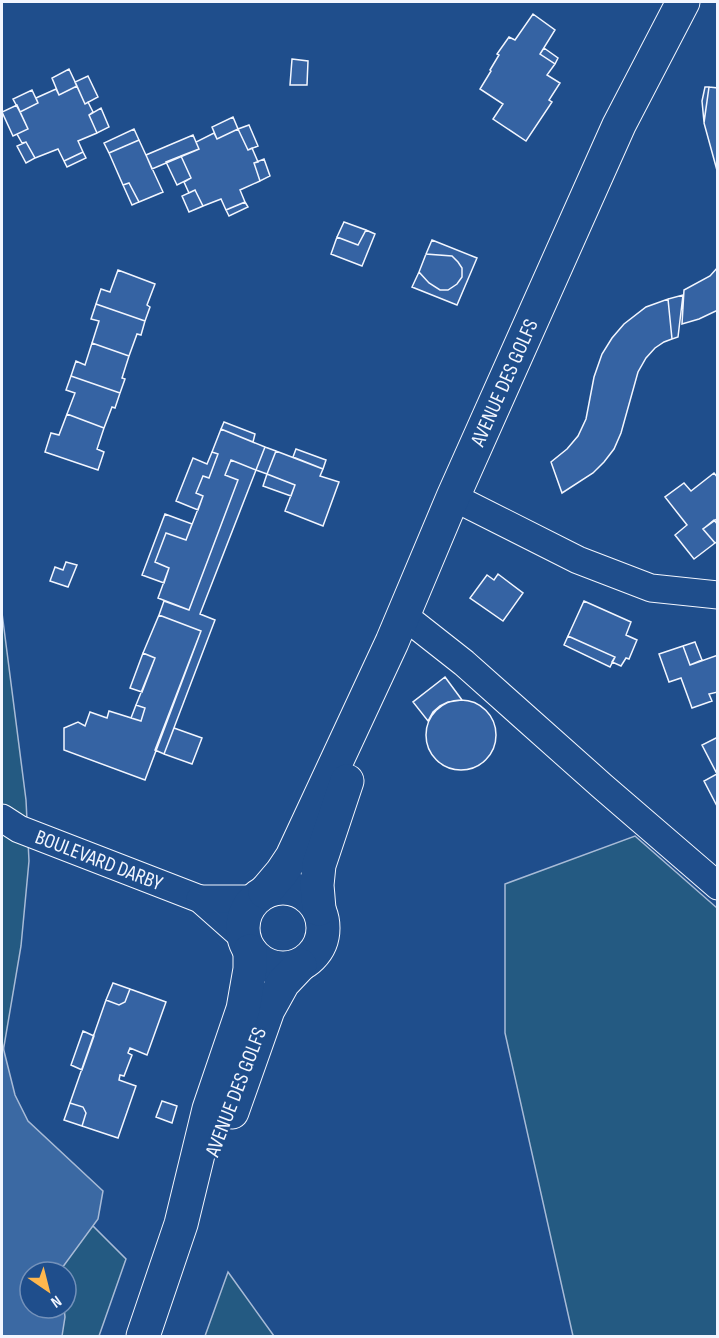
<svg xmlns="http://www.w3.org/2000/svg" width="719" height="1338" viewBox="0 0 719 1338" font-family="'Sofia Sans Condensed',sans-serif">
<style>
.green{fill:#245a82;stroke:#a8bbd7;stroke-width:1.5;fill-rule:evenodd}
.water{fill:#3b69a3;stroke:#a8bbd7;stroke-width:1.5}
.building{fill:#3563a3;stroke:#f2f6ff;stroke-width:1.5}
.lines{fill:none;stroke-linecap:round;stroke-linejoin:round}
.minor-casing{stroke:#f2f6ff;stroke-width:29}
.secondary-casing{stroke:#f2f6ff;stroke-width:35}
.minor{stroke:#1f4e8c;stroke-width:27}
.secondary{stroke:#1f4e8c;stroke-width:33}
.labels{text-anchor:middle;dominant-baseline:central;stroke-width:4.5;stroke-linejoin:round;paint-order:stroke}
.street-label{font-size:21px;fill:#f2f6ff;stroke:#1f4e8c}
</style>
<rect width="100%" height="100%" fill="#1f4e8c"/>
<path class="green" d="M 2,613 L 26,800 L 29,861 L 21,946 L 2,1058 Z
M 635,836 L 717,908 L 717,1336 L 573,1336 L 505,1033 L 505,884 Z
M 2,1120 L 24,1157 L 126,1259 L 99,1336 L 2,1336 ZM 30,1272 L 66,1272 L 66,1308 L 30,1308 Z
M 228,1272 L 274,1336 L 205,1336 Z"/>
<path class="water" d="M 2,1043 L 15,1095 L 28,1121 L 103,1191 L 98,1219 L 62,1268 L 62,1272 L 30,1272 L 30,1308 L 64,1308 L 65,1317 L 62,1336 L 2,1336 Z"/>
<path class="building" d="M 533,14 L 555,30 L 540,54 L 555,64 L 547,75 L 560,83 L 549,100 L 552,102 L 526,141 L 493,119 L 503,104 L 480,89 L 491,71 L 490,70 L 499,55 L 497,54 L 509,37 L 515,40 Z
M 544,48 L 558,58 L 555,64 L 540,54 Z
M 292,59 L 308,61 L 307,85 L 290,85 Z
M 69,69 L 77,86 L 59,95 L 52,78 Z
M 88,76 L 98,97 L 85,104 L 75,82 Z
M 77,86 L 85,104 L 88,102 L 93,112 L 89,115 L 97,133 L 78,141 L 83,152 L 64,161 L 58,149 L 35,158 L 26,142 L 22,143 L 17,134 L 28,129 L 20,112 L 38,103 L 36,98 L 56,89 L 59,95 Z
M 705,87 L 709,87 L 704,122 L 702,101 Z
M 709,87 L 718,88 L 718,174 L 704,123 Z
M 32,90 L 38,103 L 20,112 L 13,99 Z
M 17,105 L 28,129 L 13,136 L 2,112 Z
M 101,108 L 109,127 L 97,133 L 89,115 Z
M 233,117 L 238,129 L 217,139 L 212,127 Z
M 249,125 L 258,146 L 248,150 L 238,129 Z
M 134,129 L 139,140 L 109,153 L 104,143 Z
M 238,129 L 248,150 L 252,148 L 258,162 L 254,163 L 260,181 L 240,190 L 245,202 L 226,210 L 221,199 L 203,206 L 195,190 L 189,193 L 184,182 L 191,178 L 181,156 L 199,149 L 196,142 L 214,133 L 217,139 Z
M 193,135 L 199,149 L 152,169 L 146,155 Z
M 139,140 L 163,192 L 139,202 L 129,183 L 123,185 L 109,153 Z
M 26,142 L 35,158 L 26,163 L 17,146 Z
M 83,152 L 86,158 L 67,167 L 64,161 Z
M 181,156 L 191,178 L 177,185 L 166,162 Z
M 264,159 L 270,176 L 260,181 L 254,163 Z
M 129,183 L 139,202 L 132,205 L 123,185 Z
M 195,190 L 203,206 L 189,212 L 182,196 Z
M 245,202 L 248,207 L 229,216 L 226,210 Z
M 344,222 L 366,230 L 358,245 L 337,237 Z
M 366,230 L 375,234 L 362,266 L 331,254 L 337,237 L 358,245 Z
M 432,240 L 477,258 L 457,305 L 412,287 L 419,272 L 429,283 L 440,290 L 448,290 L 457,284 L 462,277 L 462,268 L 458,262 L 452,256 L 426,254 Z
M 426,254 L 452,256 L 458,262 L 462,268 L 462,277 L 457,284 L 448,290 L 440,290 L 429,283 L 419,272 Z
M 718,267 L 718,310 L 699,319 L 682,324 L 684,290 L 710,276 Z
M 118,270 L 155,284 L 147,305 L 150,307 L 145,321 L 96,304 L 101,289 L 110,292 Z
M 683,295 L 678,337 L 672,339 L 668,299 Z
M 668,299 L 672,339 L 664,342 L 655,348 L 646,358 L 638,372 L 621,433 L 614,449 L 604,462 L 593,473 L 562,493 L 551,462 L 567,449 L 578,436 L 586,419 L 594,377 L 602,354 L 612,338 L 624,324 L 646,307 Z
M 96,304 L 145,321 L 141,335 L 137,334 L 129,356 L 92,343 L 99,321 L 91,319 Z
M 92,343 L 129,356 L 122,378 L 125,379 L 120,393 L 71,376 L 76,361 L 85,365 Z
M 71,376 L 120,393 L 115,408 L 112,407 L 104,428 L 67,414 L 75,393 L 66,390 Z
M 67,414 L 104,428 L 97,449 L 104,452 L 98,470 L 45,452 L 51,433 L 59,435 Z
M 224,422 L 255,434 L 253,442 L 221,429 Z
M 221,429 L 265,447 L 256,470 L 231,460 L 225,475 L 238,480 L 189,610 L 158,598 L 169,568 L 155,562 L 166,533 L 186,540 L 203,496 L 196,493 L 203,476 L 209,478 L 218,454 L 212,452 Z
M 265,447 L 276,451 L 267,474 L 256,470 Z
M 296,449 L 326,460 L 323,469 L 293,457 Z
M 276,451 L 323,469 L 320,476 L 339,482 L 323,526 L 285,511 L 295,485 L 267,474 Z
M 212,452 L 218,454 L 209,478 L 203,476 L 196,493 L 203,496 L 198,510 L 176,501 L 193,458 L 207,464 Z
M 231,460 L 256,470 L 200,614 L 215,620 L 164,754 L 155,750 L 201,631 L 159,615 L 164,601 L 189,610 L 238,480 L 225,475 Z
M 714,473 L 718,478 L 718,518 L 703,529 L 715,543 L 694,559 L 675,535 L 687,525 L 665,497 L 684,483 L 691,491 Z
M 267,474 L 295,485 L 291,496 L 263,486 Z
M 165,514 L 192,524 L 186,540 L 166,533 L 155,562 L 169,568 L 164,583 L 142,575 Z
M 714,520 L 718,525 L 718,541 L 715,543 L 703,529 Z
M 66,562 L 77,565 L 68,587 L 50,581 L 55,567 L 63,570 Z
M 498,574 L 523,593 L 503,621 L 470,598 L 487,575 L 494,580 Z
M 584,601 L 631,622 L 626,635 L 637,640 L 629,659 L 626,658 L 621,666 L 612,662 L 615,657 L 568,636 Z
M 159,615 L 201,631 L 145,780 L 64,750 L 64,728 L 78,722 L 85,726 L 90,712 L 107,718 L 109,711 L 141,721 L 145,708 L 136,705 L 155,658 L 143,653 Z
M 568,636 L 615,657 L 610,667 L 564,645 Z
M 695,642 L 702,660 L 690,665 L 683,646 Z
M 683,646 L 690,665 L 718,655 L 718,692 L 709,694 L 712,701 L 692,708 L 681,678 L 669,682 L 659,654 Z
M 143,653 L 155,658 L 142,692 L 130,688 Z
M 445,677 L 462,700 L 448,702 L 440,706 L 433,712 L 428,721 L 413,702 Z
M426 735a35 35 0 1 1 70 0a35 35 0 1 1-70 0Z
M 136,705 L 145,708 L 141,721 L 131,718 Z
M 174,728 L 202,738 L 192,764 L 164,754 Z
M 718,737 L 718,808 L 704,781 L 717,774 L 702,745 Z
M 113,983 L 130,989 L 125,1002 L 119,1005 L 106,1000 Z
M 130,989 L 166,1002 L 147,1055 L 130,1048 L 128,1053 L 132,1055 L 124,1076 L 120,1075 L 119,1080 L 136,1086 L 118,1138 L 82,1126 L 86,1113 L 83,1107 L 70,1103 L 106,1000 L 119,1005 L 125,1002 Z
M 83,1031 L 94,1036 L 82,1070 L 71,1065 Z
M 162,1101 L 177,1106 L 172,1123 L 156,1117 Z
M 70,1103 L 83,1107 L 86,1113 L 82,1126 L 64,1120 Z"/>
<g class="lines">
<g class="minor-casing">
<g id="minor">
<path d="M 453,497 L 578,560 L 651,588 L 718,595"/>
<path d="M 403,615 L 464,663 L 602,786 L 718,886"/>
<path id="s1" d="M 2,818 L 19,829 L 200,899 L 244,938"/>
<path d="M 200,899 L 255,899"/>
</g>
</g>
<g class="secondary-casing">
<g id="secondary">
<circle cx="283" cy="928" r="40"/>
<path id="s2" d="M 265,892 L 282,872 L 292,857 L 392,642 L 453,497 L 619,125 L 683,2"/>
<path d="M 319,909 L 317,885 L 319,865 L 347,781"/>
<path d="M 232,1112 L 268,1010 L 283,983 L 300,965"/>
<path d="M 143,1336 L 181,1224 L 209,1109 L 243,1009 L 250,969 L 250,951"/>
</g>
</g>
<use href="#minor" class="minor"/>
<use href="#secondary" class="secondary"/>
</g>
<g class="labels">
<g class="street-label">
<text stroke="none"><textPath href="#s2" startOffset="564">AVENUE DES GOLFS</textPath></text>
<text stroke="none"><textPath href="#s1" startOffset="106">BOULEVARD DARBY</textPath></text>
<text transform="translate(236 1092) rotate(-69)">AVENUE DES GOLFS</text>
</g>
</g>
<rect width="719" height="1338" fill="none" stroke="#f2f6ff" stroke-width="6"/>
<g transform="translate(48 1290) rotate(145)"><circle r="28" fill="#1f4e8c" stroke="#7391ba" stroke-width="1.5"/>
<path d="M0-4.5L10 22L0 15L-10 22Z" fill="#ffb74d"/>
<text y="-9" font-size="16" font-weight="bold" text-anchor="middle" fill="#f2f6ff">N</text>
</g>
</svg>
